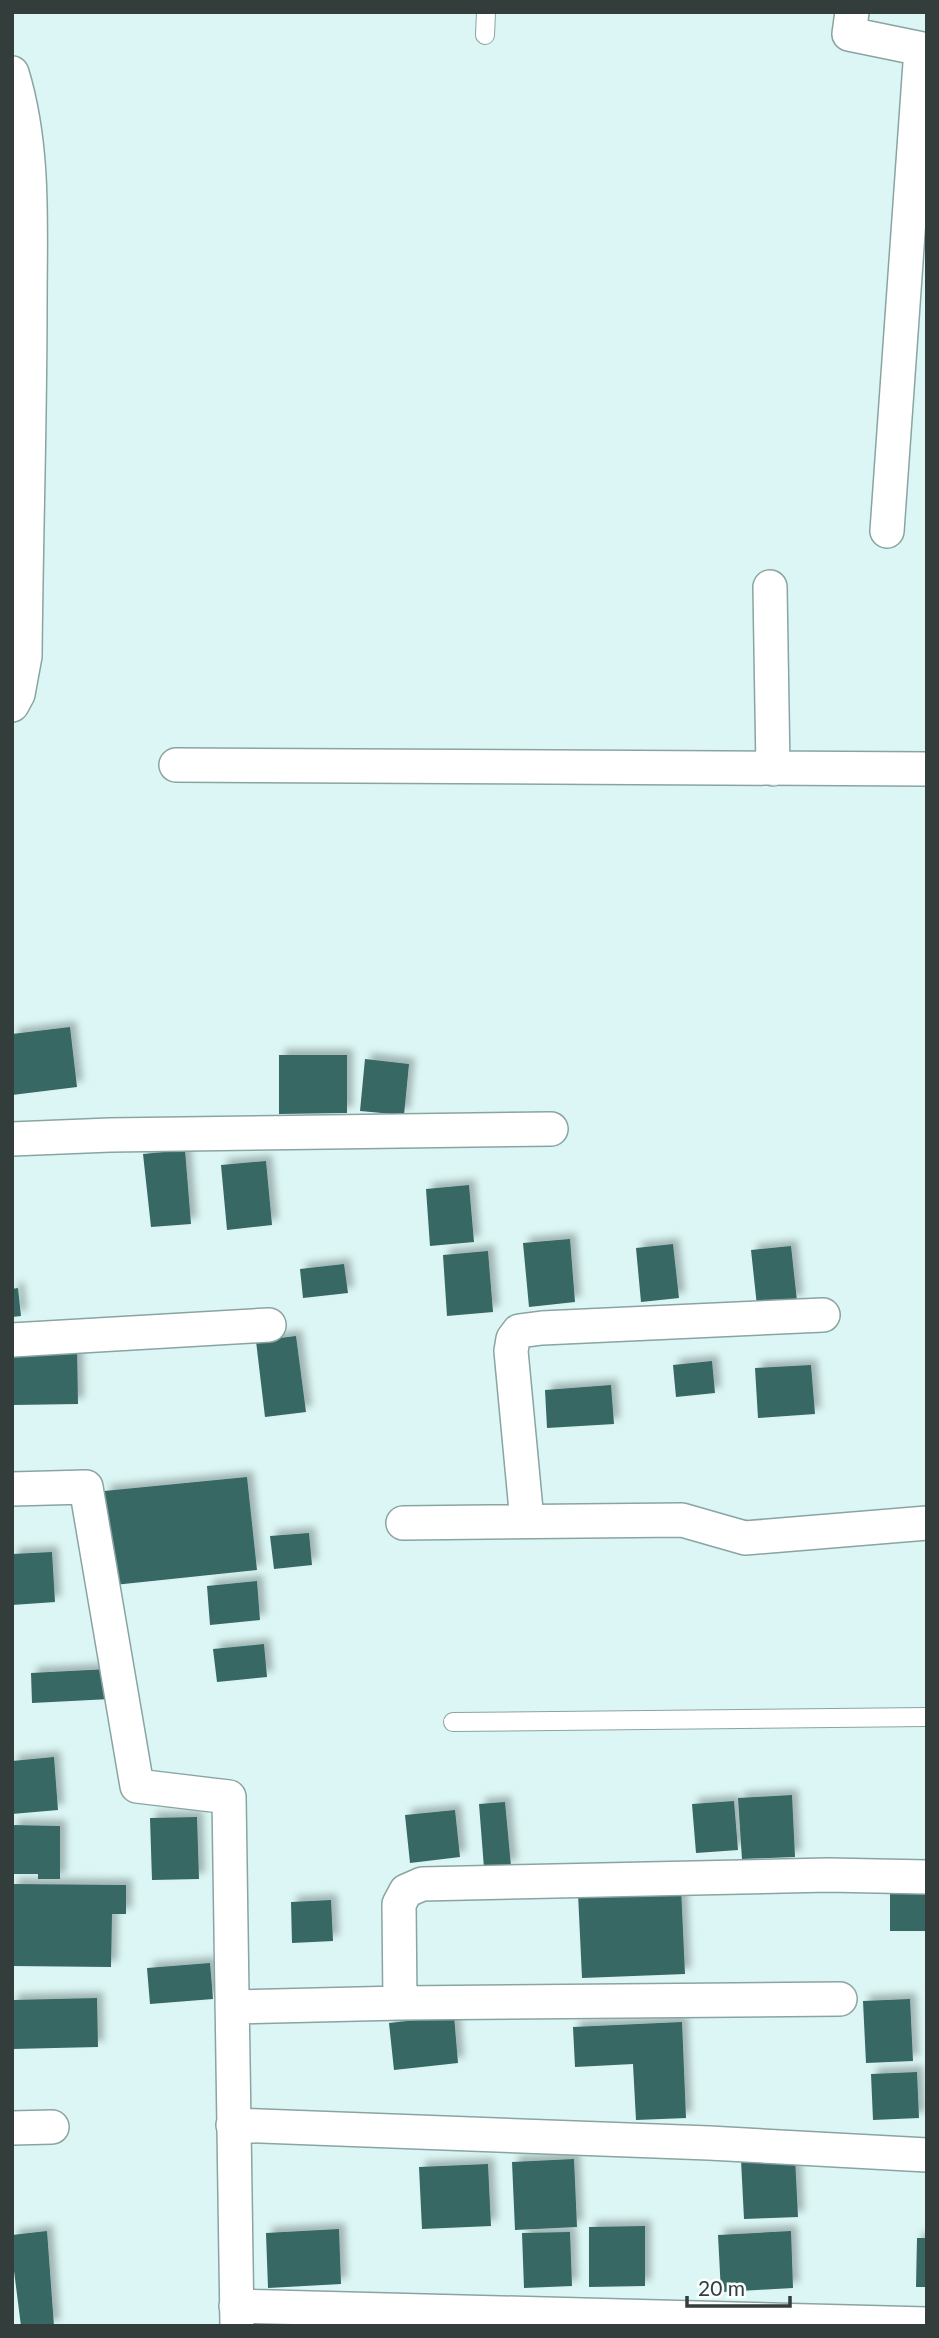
<svg xmlns="http://www.w3.org/2000/svg" width="939" height="2338" viewBox="0 0 939 2338" font-family="Lato,sans-serif">
<style>
.building{fill:#376764;filter:url(#shadow)}
.lines{fill:none;stroke-linecap:round;stroke-linejoin:round}
.lane-casing{stroke:#8aa4a2;stroke-width:20}
.street-casing{stroke:#8aa4a2;stroke-width:36}
.lane{stroke:#fff;stroke-width:18}
.street{stroke:#fff;stroke-width:33}
</style>
<defs>
<filter id="shadow"><feDropShadow dx="6" dy="-6" stdDeviation="3.5" flood-color="#0004"/></filter>
</defs>
<rect width="100%" height="100%" fill="#dbf6f4"/>
<path class="building" d="M 70,1027 L 77,1087 L 12,1095 L 12,1034 Z
M 279,1055 L 347,1055 L 347,1113 L 279,1114 Z
M 365,1059 L 409,1064 L 404,1115 L 360,1111 Z
M 185,1150 L 191,1224 L 151,1227 L 143,1154 Z
M 266,1161 L 272,1225 L 227,1230 L 221,1165 Z
M 469,1185 L 474,1242 L 430,1246 L 426,1189 Z
M 570,1239 L 575,1302 L 529,1307 L 523,1243 Z
M 673,1244 L 679,1298 L 641,1302 L 636,1248 Z
M 791,1246 L 797,1301 L 757,1306 L 751,1250 Z
M 488,1251 L 493,1312 L 447,1316 L 443,1255 Z
M 344,1264 L 348,1293 L 303,1298 L 300,1269 Z
M 18,1288 L 21,1316 L 12,1317 L 12,1289 Z
M 296,1336 L 306,1412 L 265,1417 L 256,1341 Z
M 77,1345 L 78,1404 L 12,1405 L 12,1346 Z
M 712,1361 L 715,1393 L 676,1397 L 673,1365 Z
M 811,1365 L 815,1414 L 758,1418 L 755,1368 Z
M 611,1385 L 614,1424 L 547,1428 L 545,1390 Z
M 247,1477 L 257,1570 L 114,1585 L 104,1491 Z
M 309,1533 L 312,1565 L 274,1569 L 270,1536 Z
M 52,1552 L 55,1602 L 12,1605 L 12,1554 Z
M 257,1581 L 260,1620 L 210,1625 L 207,1586 Z
M 264,1644 L 267,1677 L 217,1682 L 213,1649 Z
M 109,1669 L 110,1699 L 32,1703 L 31,1673 Z
M 54,1757 L 58,1810 L 12,1814 L 12,1761 Z
M 792,1795 L 795,1857 L 742,1859 L 738,1798 Z
M 734,1801 L 738,1850 L 696,1853 L 692,1804 Z
M 505,1802 L 511,1866 L 484,1868 L 479,1804 Z
M 455,1810 L 460,1857 L 410,1863 L 405,1815 Z
M 197,1817 L 199,1879 L 152,1880 L 150,1818 Z
M 12,1825 L 60,1826 L 60,1879 L 38,1879 L 38,1874 L 12,1874 Z
M 890,1882 L 927,1883 L 927,1931 L 890,1931 Z
M 12,1884 L 126,1885 L 126,1914 L 112,1914 L 111,1967 L 12,1966 Z
M 681,1888 L 685,1974 L 582,1978 L 578,1893 Z
M 331,1900 L 333,1941 L 292,1943 L 291,1902 Z
M 210,1963 L 213,1999 L 150,2004 L 147,1968 Z
M 97,1998 L 98,2047 L 12,2049 L 12,2000 Z
M 910,1999 L 913,2061 L 866,2063 L 863,2001 Z
M 454,2016 L 458,2063 L 394,2070 L 389,2023 Z
M 682,2022 L 686,2118 L 636,2120 L 633,2064 L 575,2067 L 573,2027 Z
M 917,2072 L 919,2118 L 873,2120 L 871,2074 Z
M 795,2157 L 798,2217 L 744,2219 L 741,2160 Z
M 574,2159 L 577,2227 L 515,2230 L 512,2162 Z
M 488,2164 L 491,2226 L 422,2229 L 419,2167 Z
M 645,2226 L 645,2286 L 589,2287 L 589,2227 Z
M 339,2229 L 341,2284 L 268,2288 L 266,2233 Z
M 47,2231 L 54,2326 L 21,2326 L 12,2255 L 12,2235 Z
M 791,2231 L 793,2288 L 721,2292 L 718,2235 Z
M 570,2232 L 572,2286 L 524,2288 L 522,2233 Z
M 917,2238 L 927,2238 L 927,2287 L 916,2287 Z"/>
<g class="lines">
<g class="lane-casing">
<path id="lane" d="M 485,35 L 486,12
M 453,1722 L 927,1717"/>
</g>
<g class="street-casing">
<path id="street" d="M 852,12 L 849,34 L 927,50
M 12,73 C 35,148 30,228 30,305 C 30,422 26,539 25,656 L 18,694 L 12,705
M 887,531 L 921,49
M 770,587 L 773,769
M 176,765 L 927,769
M 12,1139 L 110,1135 L 551,1129
M 12,1340 L 269,1325
M 12,1489 L 86,1487 L 137,1786 L 229,1797 L 237,2326
M 527,1521 L 511,1351 L 513,1339 L 519,1331 L 542,1328 L 823,1315
M 403,1523 L 682,1520 L 745,1538 L 927,1523
M 400,2003 L 399,1904 L 406,1891 L 422,1884 L 828,1875 L 927,1877
M 232,2007 L 400,2003 L 840,1999
M 233,2125 L 709,2143 L 927,2155
M 12,2128 L 52,2127
M 236,2306 L 927,2324"/>
</g>
<use href="#lane" class="lane"/>
<use href="#street" class="street"/>
</g>
<rect width="939" height="2338" fill="none" stroke="#323d3c" stroke-width="28"/>
<path d="M687 2296v10h103v-10" fill="none" stroke="#323d3c" stroke-width="3.5"/>
<text x="698" y="2296" font-size="21" fill="#323d3c" stroke="#f9fefe" stroke-width="5" paint-order="stroke">20 m</text>
</svg>
